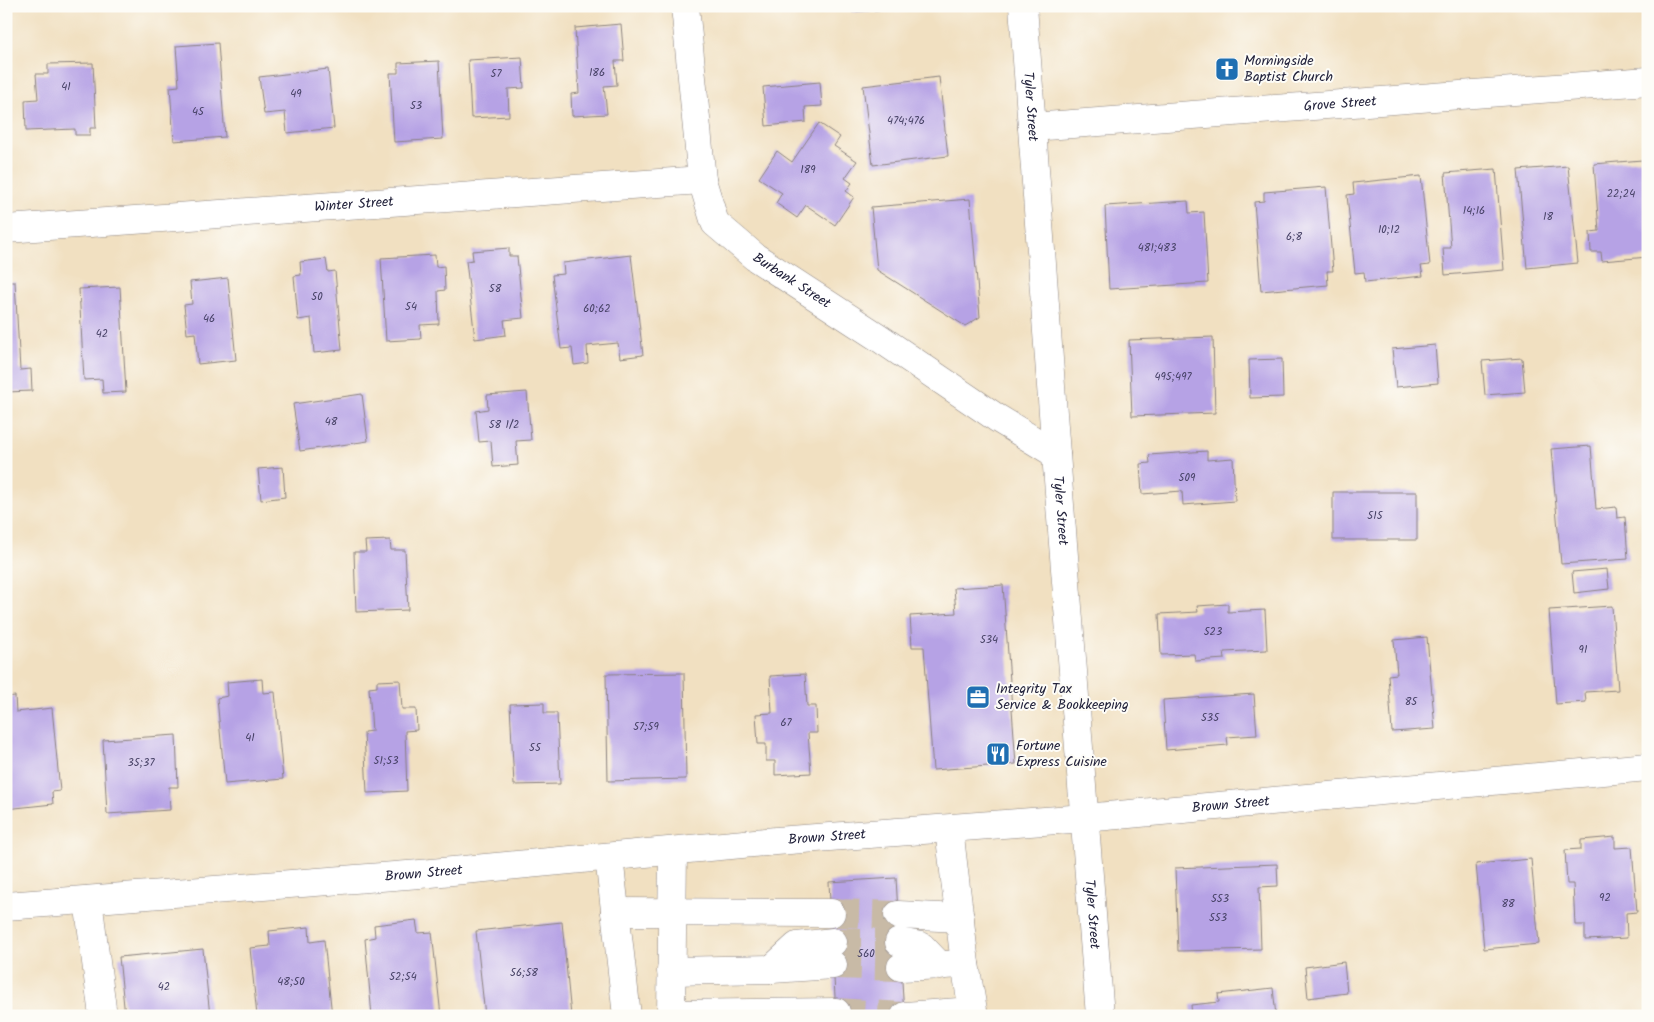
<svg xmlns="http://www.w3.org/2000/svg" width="1654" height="1022" viewBox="0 0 1654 1022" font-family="Kalam,sans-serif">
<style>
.building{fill:#b6a2e5}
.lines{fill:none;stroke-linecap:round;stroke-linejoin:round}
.minor-tunnel{stroke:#c8baa6;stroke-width:28;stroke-dasharray:28 14;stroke-linecap:butt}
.minor-casing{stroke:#8a817e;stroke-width:29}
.major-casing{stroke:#8a817e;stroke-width:29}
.minor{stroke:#fff;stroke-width:28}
.major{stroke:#fff;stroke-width:28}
.labels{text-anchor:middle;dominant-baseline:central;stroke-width:4;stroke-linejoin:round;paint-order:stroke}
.number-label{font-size:11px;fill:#474266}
.poi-label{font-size:14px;fill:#22223b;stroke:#fdfcf7;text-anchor:start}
.street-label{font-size:14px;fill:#22223b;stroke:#fdfcf7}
</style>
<rect width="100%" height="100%" fill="#fdfcf7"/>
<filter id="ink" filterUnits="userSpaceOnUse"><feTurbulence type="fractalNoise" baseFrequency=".02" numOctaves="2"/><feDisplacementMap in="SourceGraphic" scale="10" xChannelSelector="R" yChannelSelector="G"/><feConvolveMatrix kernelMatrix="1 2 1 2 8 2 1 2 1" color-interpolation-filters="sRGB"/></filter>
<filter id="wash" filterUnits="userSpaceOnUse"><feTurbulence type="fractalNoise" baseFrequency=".0096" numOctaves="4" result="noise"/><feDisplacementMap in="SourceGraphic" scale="20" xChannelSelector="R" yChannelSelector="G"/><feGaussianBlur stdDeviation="1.12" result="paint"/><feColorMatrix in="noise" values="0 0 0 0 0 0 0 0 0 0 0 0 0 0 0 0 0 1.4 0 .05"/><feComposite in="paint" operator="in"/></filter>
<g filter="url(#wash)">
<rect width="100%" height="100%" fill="#f1e0c1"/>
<g id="blocks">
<path class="building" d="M 852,6 L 905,6 L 905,8 L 852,12 Z
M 621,24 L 624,61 L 615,61 L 617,85 L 604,86 L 607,114 L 572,116 L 571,94 L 579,93 L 575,28 Z
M 218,43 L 225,137 L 174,141 L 170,87 L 179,86 L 176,46 Z
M 522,57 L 524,88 L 508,89 L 509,116 L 471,118 L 468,60 Z
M 439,61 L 443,139 L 394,142 L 390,73 L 398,73 L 398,63 Z
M 93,63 L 96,128 L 90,128 L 90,135 L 75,135 L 75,129 L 26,131 L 25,100 L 38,99 L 36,74 L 48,74 L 48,64 Z
M 328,69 L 334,128 L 287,133 L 285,112 L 264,114 L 259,77 Z
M 939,77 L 948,156 L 873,165 L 863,86 Z
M 820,82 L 822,106 L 805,107 L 806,122 L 766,126 L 763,87 Z
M 819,123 L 840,137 L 834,146 L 857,161 L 845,178 L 852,183 L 846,191 L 854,197 L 835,225 L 806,205 L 797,218 L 776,203 L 782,193 L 759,178 L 777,151 L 792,162 Z
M 1642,160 L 1648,224 L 1648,257 L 1602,261 L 1601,252 L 1591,252 L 1590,232 L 1599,231 L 1594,164 Z
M 1568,166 L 1578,263 L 1527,268 L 1518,170 Z
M 1496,169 L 1504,270 L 1445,275 L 1443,248 L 1451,248 L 1445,173 Z
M 1421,176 L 1430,265 L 1421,266 L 1423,276 L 1365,282 L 1364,272 L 1355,273 L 1347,195 L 1354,194 L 1353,183 Z
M 1326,187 L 1333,271 L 1327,271 L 1328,285 L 1261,291 L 1254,202 L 1264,201 L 1264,192 Z
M 970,199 L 980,317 L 965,326 L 877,270 L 871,207 Z
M 1188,201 L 1189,213 L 1204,212 L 1208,283 L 1109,289 L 1105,206 Z
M 509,248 L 509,256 L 517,256 L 523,318 L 504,320 L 506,335 L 475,339 L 466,261 L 473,260 L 472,251 Z
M 435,255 L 436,267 L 444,266 L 445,290 L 438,291 L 439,324 L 420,325 L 421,339 L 386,341 L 381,258 Z
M 631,255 L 643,355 L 620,358 L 618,343 L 587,346 L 588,363 L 574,365 L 572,348 L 561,349 L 552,275 L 564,274 L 563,263 Z
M 326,259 L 328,272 L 335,271 L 342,350 L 314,353 L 311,318 L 298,320 L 294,276 L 301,275 L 300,262 Z
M 228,278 L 236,360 L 198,364 L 195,333 L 187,334 L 184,305 L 192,304 L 190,282 Z
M 6,282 L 15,282 L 20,370 L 31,369 L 32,391 L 6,392 Z
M 120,287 L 126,392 L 103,393 L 102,379 L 84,380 L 79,289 Z
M 1213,337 L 1215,413 L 1132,416 L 1129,340 Z
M 1435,345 L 1438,383 L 1396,387 L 1392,349 Z
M 1522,358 L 1525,392 L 1485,395 L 1482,361 Z
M 1282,359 L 1283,397 L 1250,398 L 1249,360 Z
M 527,392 L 531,440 L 516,441 L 518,465 L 493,467 L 491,441 L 479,442 L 476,411 L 488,409 L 487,395 Z
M 362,394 L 368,441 L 300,451 L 293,404 Z
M 1591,446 L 1596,509 L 1616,507 L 1617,518 L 1625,517 L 1628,559 L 1561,564 L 1551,449 Z
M 1207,451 L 1207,460 L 1233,458 L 1235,501 L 1183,505 L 1182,491 L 1142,494 L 1140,464 L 1150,463 L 1149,455 Z
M 283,467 L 285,497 L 261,500 L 258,469 Z
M 6,479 L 11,504 L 6,504 Z
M 1333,492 L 1417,492 L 1417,540 L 1333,540 Z
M 390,540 L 391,550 L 405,550 L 408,610 L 356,612 L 354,552 L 366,552 L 365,541 Z
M 1607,569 L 1609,589 L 1574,593 L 1572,572 Z
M 1003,585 L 1016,764 L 933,770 L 924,647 L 912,647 L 910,616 L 956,613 L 954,588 Z
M 1228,604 L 1228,612 L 1265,610 L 1267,650 L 1224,652 L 1225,659 L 1195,661 L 1194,654 L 1161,655 L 1159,614 L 1198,612 L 1197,606 Z
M 1612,606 L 1618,690 L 1585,692 L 1586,702 L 1556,704 L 1549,610 Z
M 1427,637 L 1435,729 L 1392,732 L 1388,675 L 1397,674 L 1394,640 Z
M 684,673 L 686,779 L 608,781 L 606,674 Z
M 805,674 L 807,706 L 816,706 L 817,733 L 808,733 L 811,773 L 775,775 L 775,761 L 766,761 L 766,744 L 758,744 L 756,714 L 772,713 L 770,676 Z
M 262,679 L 263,693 L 275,692 L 283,779 L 225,784 L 217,698 L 228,696 L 227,682 Z
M 400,680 L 402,709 L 416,709 L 417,730 L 405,731 L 407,791 L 367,793 L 364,732 L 372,731 L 369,688 L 377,687 L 377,681 Z
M 1254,694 L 1257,735 L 1227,737 L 1228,745 L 1166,750 L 1163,700 Z
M 15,696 L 16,712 L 52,708 L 60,791 L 52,792 L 53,804 L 6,809 L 6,697 Z
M 544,703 L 544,713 L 557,713 L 560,784 L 514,785 L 510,704 Z
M 176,735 L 178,787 L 169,787 L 170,810 L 107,814 L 103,740 Z
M 1615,837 L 1615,848 L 1632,847 L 1637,912 L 1626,913 L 1627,938 L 1585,940 L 1585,925 L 1575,925 L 1573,884 L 1567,884 L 1565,850 L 1581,849 L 1581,840 Z
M 1531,859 L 1539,944 L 1484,949 L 1476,864 Z
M 1277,864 L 1278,886 L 1259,887 L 1261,949 L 1178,951 L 1175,868 Z
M 896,878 L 904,1016 L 836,1016 L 829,882 Z
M 416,920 L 418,933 L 432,932 L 441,1016 L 372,1016 L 365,939 L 375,937 L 374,925 Z
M 562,922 L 571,1016 L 485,1016 L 476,931 Z
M 309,927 L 310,942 L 324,940 L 332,1016 L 257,1016 L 250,948 L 270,946 L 269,931 Z
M 203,949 L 210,1016 L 125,1016 L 119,957 Z
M 1344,962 L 1347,993 L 1308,998 L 1305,967 Z
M 1273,988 L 1276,1016 L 1192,1016 L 1191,1005 L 1219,1002 L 1218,994 Z"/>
</g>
</g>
<g filter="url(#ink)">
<use href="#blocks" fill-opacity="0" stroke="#8a817e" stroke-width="1"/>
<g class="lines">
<path class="minor-tunnel" d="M 831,913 L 898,915
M 833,942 L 899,942
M 833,965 L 901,967
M 836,1012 L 902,1016"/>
<g class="minor-casing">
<g id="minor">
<path id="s1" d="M 685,6 L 702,180 L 715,223 L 755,257 L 878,337 L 997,418 L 1056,454"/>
<path id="s2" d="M 1032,127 L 1648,81"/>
<path id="s3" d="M 6,229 L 702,180"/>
<path d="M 949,829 L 965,964 L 974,1016"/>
<path d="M 609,857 L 627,1016"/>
<path d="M 88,900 L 103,1016"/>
<path id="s4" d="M 6,906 L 420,874 L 776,841 L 1085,818 L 1648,767"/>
<path d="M 615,912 L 831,913"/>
<path d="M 898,915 L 960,918"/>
<path d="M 899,942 L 921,946 L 940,966"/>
<path d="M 901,967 L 965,964"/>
<path d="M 772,969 L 797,946 L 833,942"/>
<path d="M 671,971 L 772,969 L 833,965"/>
<path d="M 671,1014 L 836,1012"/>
<path d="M 671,1016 L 673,851"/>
<path d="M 905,1016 L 972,1011"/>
</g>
</g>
<g class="major-casing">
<g id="major">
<path id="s5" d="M 1023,6 L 1056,454 L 1100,1016"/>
</g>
</g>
<use href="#minor" class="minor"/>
<use href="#major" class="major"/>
</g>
</g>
<defs>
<g id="church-square" transform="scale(1.25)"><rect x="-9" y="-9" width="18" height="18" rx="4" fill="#1f6fb2" stroke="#fdfcf7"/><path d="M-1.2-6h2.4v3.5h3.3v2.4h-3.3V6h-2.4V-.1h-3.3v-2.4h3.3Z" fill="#fff"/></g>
<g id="office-square" transform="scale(1.25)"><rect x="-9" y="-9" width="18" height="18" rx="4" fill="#1f6fb2" stroke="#fdfcf7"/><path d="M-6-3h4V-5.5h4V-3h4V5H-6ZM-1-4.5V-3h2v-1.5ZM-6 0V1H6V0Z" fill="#fff"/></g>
<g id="restaurant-square" transform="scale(1.25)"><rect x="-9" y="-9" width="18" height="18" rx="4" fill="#1f6fb2" stroke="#fdfcf7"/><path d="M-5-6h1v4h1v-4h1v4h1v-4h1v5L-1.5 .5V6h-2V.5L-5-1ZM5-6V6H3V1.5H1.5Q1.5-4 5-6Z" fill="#fff"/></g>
</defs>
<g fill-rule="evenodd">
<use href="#church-square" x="1227" y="69"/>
<use href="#office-square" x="978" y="697"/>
<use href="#restaurant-square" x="998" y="754"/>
</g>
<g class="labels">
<g class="number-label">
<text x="597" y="73">186</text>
<text x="496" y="74">57</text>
<text x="66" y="87">41</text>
<text x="296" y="94">49</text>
<text x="416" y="106">53</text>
<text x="198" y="112">45</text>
<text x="906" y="121">474;476</text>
<text x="808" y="170">189</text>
<text x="1621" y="194">22;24</text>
<text x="1474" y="211">14;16</text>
<text x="1548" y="217">18</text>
<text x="1389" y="230">10;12</text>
<text x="1294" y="237">6;8</text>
<text x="1157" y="248">481;483</text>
<text x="495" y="289">58</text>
<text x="317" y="297">50</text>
<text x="411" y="307">54</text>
<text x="597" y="309">60;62</text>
<text x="209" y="319">46</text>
<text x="102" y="334">42</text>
<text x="1173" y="377">495;497</text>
<text x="331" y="422">48</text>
<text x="504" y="425">58 1/2</text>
<text x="1187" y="478">509</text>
<text x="1375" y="516">515</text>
<text x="1213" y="632">523</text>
<text x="989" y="640">534</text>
<text x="1583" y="650">91</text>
<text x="1411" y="702">85</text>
<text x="1210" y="718">535</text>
<text x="786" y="723">67</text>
<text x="646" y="727">57;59</text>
<text x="250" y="738">41</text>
<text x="535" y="748">55</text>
<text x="386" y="761">51;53</text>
<text x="141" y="763">35;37</text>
<text x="1605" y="898">92</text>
<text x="1220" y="899">553</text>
<text x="1508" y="904">88</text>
<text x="1218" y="918">553</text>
<text x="866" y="954">560</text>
<text x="524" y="973">56;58</text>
<text x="403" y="977">52;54</text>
<text x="291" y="982">48;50</text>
<text x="164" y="987">42</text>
</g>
<g class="poi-label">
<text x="1244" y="61">Morningside<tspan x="1244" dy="16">Baptist Church</tspan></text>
<text x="996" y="689">Integrity Tax<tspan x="996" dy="16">Service &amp; Bookkeeping</tspan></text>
<text x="1016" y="746">Fortune<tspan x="1016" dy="16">Express Cuisine</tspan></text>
</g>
<g class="street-label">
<text stroke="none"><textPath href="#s2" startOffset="309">Grove Street</textPath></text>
<text stroke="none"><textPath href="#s5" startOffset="101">Tyler Street</textPath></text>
<text stroke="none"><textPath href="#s3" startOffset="349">Winter Street</textPath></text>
<text stroke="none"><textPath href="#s1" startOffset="316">Burbank Street</textPath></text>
<text stroke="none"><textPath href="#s5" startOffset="506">Tyler Street</textPath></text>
<text stroke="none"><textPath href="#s4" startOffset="1229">Brown Street</textPath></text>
<text stroke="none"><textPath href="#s4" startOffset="824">Brown Street</textPath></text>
<text stroke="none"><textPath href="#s4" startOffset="419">Brown Street</textPath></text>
<text stroke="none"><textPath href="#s5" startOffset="911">Tyler Street</textPath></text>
</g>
</g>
<rect width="1654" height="1022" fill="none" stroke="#fdfcf7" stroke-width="25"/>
</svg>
